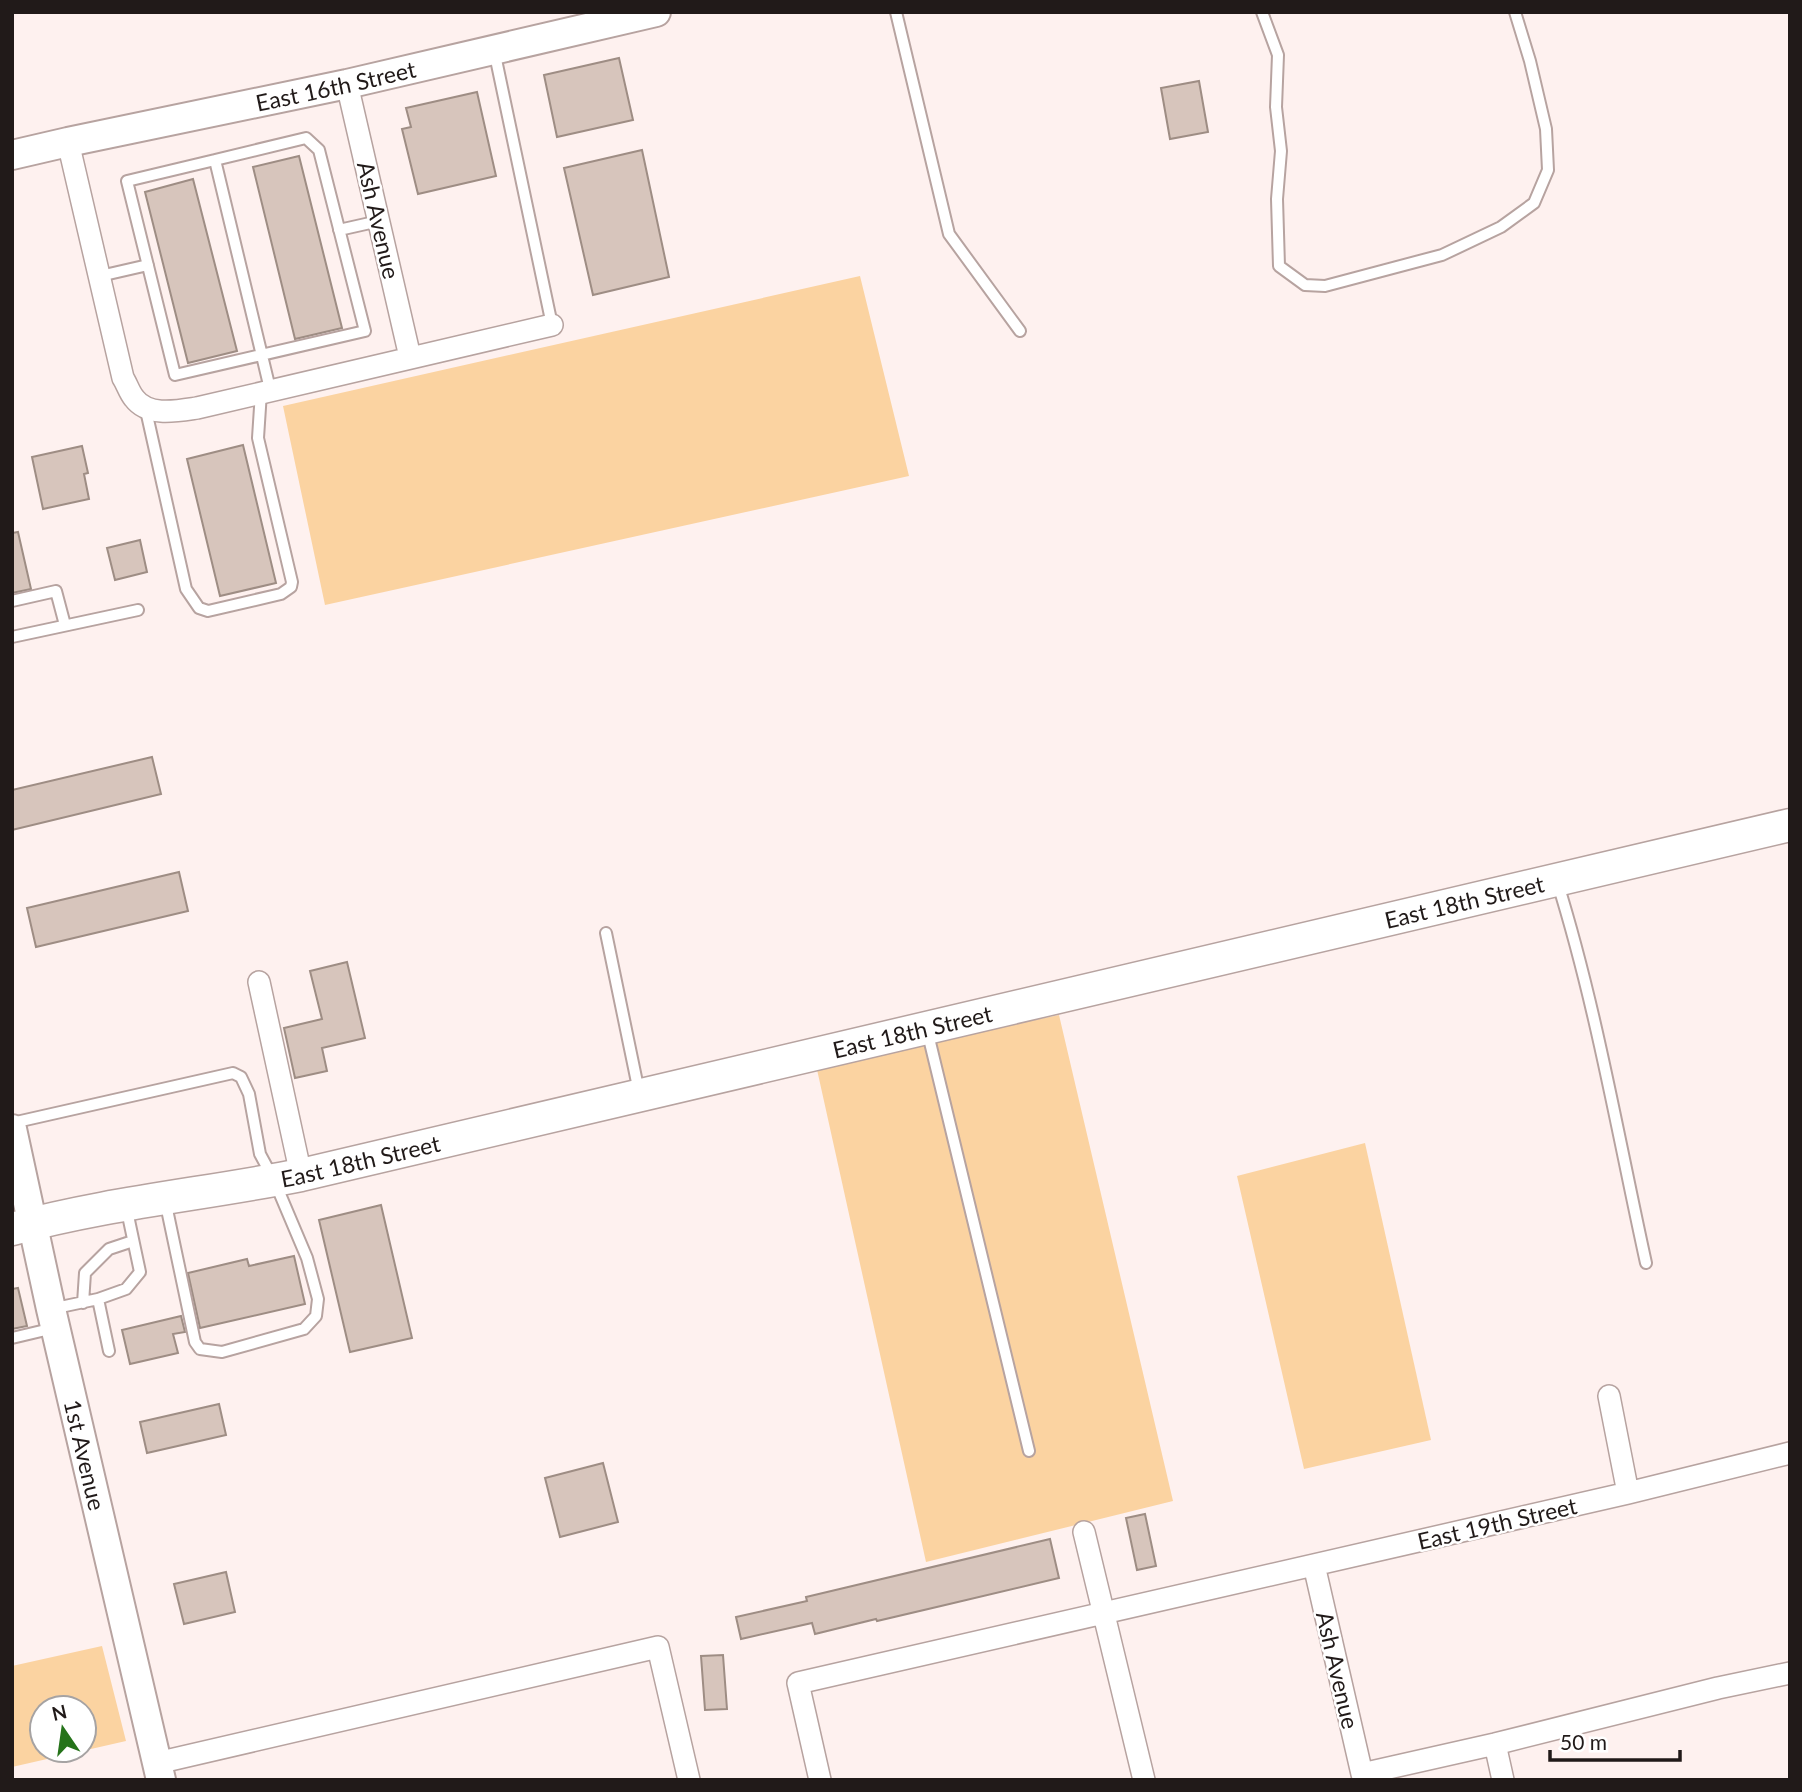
<svg xmlns="http://www.w3.org/2000/svg" width="1802" height="1792" viewBox="0 0 1802 1792" font-family="Lato,sans-serif">
<style>
.green{fill:#fbd3a1;fill-rule:evenodd}
.building{fill:#d7c5bc;stroke:#9e8d84;stroke-width:2}
.lines{fill:none;stroke-linecap:round;stroke-linejoin:round}
.lane-casing{stroke:#b7a3a0;stroke-width:14}
.street-casing{stroke:#b7a3a0;stroke-width:24}
.secondary-casing{stroke:#b7a3a0;stroke-width:32}
.primary-casing{stroke:#b7a3a0;stroke-width:35}
.lane{stroke:#fff;stroke-width:10}
.street{stroke:#fff;stroke-width:21}
.secondary{stroke:#fff;stroke-width:28}
.primary{stroke:#fff;stroke-width:32}
.labels{text-anchor:middle;dominant-baseline:central;stroke-width:5;stroke-linejoin:round;paint-order:stroke}
.street-label{font-size:23px;fill:#211a19;stroke:#fff}
</style>
<rect width="100%" height="100%" fill="#fef1ef"/>
<path class="green" d="M 860,276 L 909,476 L 325,605 L 283,406 Z
M 1059,1015 L 1173,1501 L 926,1562 L 816,1065 Z
M 1365,1143 L 1431,1440 L 1304,1469 L 1237,1176 Z
M 102,1646 L 126,1741 L 12,1767 L 12,1666 ZM 42,1708 L 84,1708 L 84,1750 L 42,1750 Z"/>
<path class="building" d="M 619,58 L 633,120 L 557,137 L 544,75 Z
M 1199,81 L 1208,132 L 1170,139 L 1161,88 Z
M 477,92 L 496,176 L 418,194 L 402,129 L 411,127 L 406,108 Z
M 642,150 L 669,277 L 593,295 L 564,168 Z
M 299,156 L 342,328 L 295,339 L 253,167 Z
M 193,179 L 237,351 L 188,363 L 145,192 Z
M 243,445 L 276,583 L 220,596 L 187,459 Z
M 82,446 L 88,473 L 84,474 L 89,499 L 43,509 L 32,457 Z
M 18,532 L 31,589 L 12,593 L 12,533 Z
M 140,540 L 147,572 L 115,580 L 107,548 Z
M 152,757 L 161,794 L 12,830 L 12,790 Z
M 179,872 L 188,911 L 36,947 L 27,908 Z
M 347,962 L 365,1038 L 322,1048 L 327,1071 L 295,1078 L 284,1028 L 322,1019 L 310,971 Z
M 381,1205 L 412,1338 L 350,1352 L 319,1220 Z
M 294,1256 L 305,1304 L 200,1328 L 188,1273 L 247,1259 L 249,1266 Z
M 18,1288 L 27,1326 L 12,1329 L 12,1289 Z
M 181,1316 L 185,1332 L 173,1334 L 178,1353 L 130,1364 L 122,1330 Z
M 219,1404 L 226,1435 L 147,1453 L 140,1422 Z
M 603,1463 L 618,1522 L 560,1537 L 545,1478 Z
M 1145,1514 L 1156,1566 L 1137,1570 L 1126,1518 Z
M 1050,1539 L 1059,1578 L 941,1606 L 877,1621 L 876,1619 L 815,1634 L 812,1623 L 741,1639 L 736,1617 L 807,1601 L 806,1597 Z
M 226,1572 L 235,1612 L 184,1624 L 174,1584 Z
M 723,1655 L 727,1709 L 705,1710 L 701,1656 Z"/>
<g class="lines">
<g class="lane-casing">
<path id="lane" d="M 896,12 L 949,234 L 1020,331
M 1262,12 L 1278,55 L 1276,107 L 1281,151 L 1277,199 L 1279,266 L 1305,285 L 1325,286 L 1442,255 L 1501,227 L 1534,203 L 1548,170 L 1546,129 L 1530,61 L 1515,12
M 494,50 L 552,325
M 215,160 L 127,181 L 175,375 L 365,331 L 319,150 L 306,138 L 215,160 L 270,389
M 339,230 L 379,221
M 100,276 L 148,265
M 145,406 L 186,589 L 199,608 L 208,611 L 281,594 L 291,587 L 292,582 L 258,438 L 261,392
M 12,601 L 56,591 L 65,625
M 12,637 L 138,610
M 1557,881 C 1596,1006 1618,1136 1646,1263
M 606,933 L 639,1092
M 927,1030 L 1029,1451
M 12,1123 L 233,1073 L 241,1077 L 249,1094 L 260,1154 L 274,1180 L 307,1258 L 318,1299 L 316,1316 L 304,1329 L 222,1352 L 200,1349 L 195,1342 L 165,1200
M 98,1299 L 126,1289 L 140,1272 L 126,1206
M 83,1303 L 85,1273 L 109,1249 L 133,1241
M 51,1309 L 98,1299 L 109,1351
M 12,1338 L 54,1328"/>
</g>
<g class="street-casing">
<path id="street" d="M 347,84 L 410,357
M 68,142 L 123,378 C 127,384 129,392 134,398 C 148,417 177,411 197,408 L 552,325
M 259,982 L 301,1175
M 1609,1396 L 1628,1493
M 1084,1532 L 1144,1780
M 1314,1565 L 1362,1774 L 1495,1744 L 1718,1688 L 1790,1673
M 1495,1744 L 1503,1780
M 157,1763 L 658,1647 L 689,1780
M 820,1780 L 798,1683 L 1628,1493 L 1790,1453"/>
</g>
<g class="secondary-casing">
<g id="secondary">
<path id="s1" d="M 12,155 L 68,142 L 347,84 L 656,12"/>
<path id="s2" d="M 12,1129 L 51,1309 L 161,1780"/>
</g>
</g>
<g class="primary-casing">
<g id="primary">
<path id="s3" d="M 12,1229 C 107,1203 205,1194 301,1175 L 1790,825"/>
</g>
</g>
<use href="#lane" class="lane"/>
<use href="#street" class="street"/>
<use href="#secondary" class="secondary"/>
<use href="#primary" class="primary"/>
</g>
<g class="labels">
<g class="street-label">
<text stroke="none"><textPath href="#s1" startOffset="331">East 16th Street</textPath></text>
<text transform="translate(379 220) rotate(77)">Ash Avenue</text>
<text stroke="none"><textPath href="#s3" startOffset="1489">East 18th Street</textPath></text>
<text stroke="none"><textPath href="#s3" startOffset="922">East 18th Street</textPath></text>
<text stroke="none"><textPath href="#s3" startOffset="355">East 18th Street</textPath></text>
<text stroke="none"><textPath href="#s2" startOffset="334">1st Avenue</textPath></text>
<text transform="translate(1497 1523) rotate(-13)">East 19th Street</text>
<text transform="translate(1338 1670) rotate(77)">Ash Avenue</text>
</g>
</g>
<rect width="1802" height="1792" fill="none" stroke="#211a19" stroke-width="28"/>
<g transform="translate(63 1729) rotate(347)"><circle r="33" fill="#ffffff" stroke="#a6a3a3" stroke-width="2"/>
<path d="M0-5L12 26L0 18L-12 26Z" fill="#25731a"/>
<text y="-10" font-size="19" font-weight="bold" text-anchor="middle" fill="#211a19">N</text>
</g>
<path d="M1550 1750v10h130v-10" fill="none" stroke="#211a19" stroke-width="3.5"/>
<text x="1560" y="1750" font-size="21" fill="#211a19" stroke="#ffffff" stroke-width="5" paint-order="stroke">50 m</text>
</svg>
